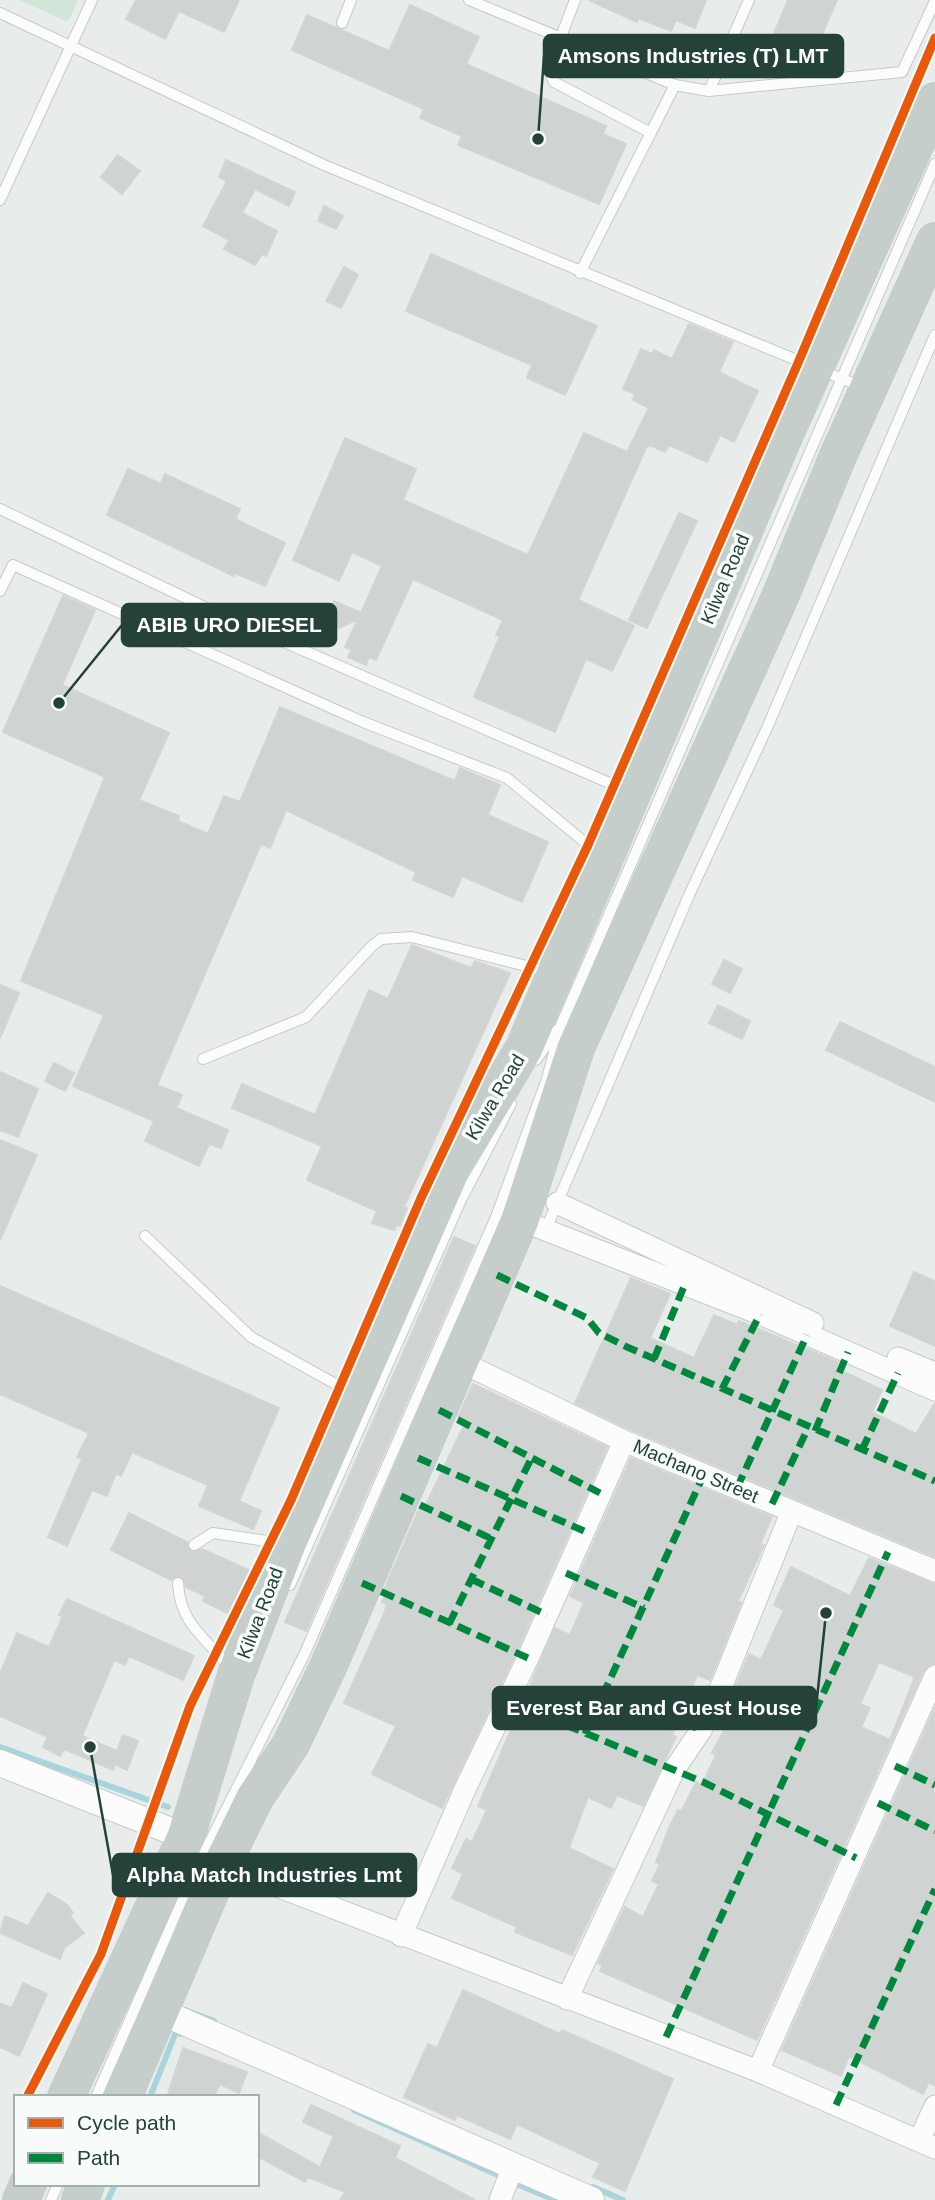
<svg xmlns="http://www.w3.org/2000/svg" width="935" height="2200" viewBox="0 0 935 2200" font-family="Arial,sans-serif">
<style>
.green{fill:#d1e6d8}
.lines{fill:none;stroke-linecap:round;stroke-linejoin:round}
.stream{stroke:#a9d4db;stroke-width:6}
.building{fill:#cfd4d2;stroke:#d1d6d4;stroke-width:2;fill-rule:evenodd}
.service-casing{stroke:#c5cac8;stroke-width:12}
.minor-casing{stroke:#c5cac8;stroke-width:23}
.tertiary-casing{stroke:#c5cac8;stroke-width:28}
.trunk-casing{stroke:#c3ccc9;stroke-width:38}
.service{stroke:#fcfcfc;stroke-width:10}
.minor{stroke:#fcfcfc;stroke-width:21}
.tertiary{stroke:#fcfcfc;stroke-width:26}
.trunk{stroke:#c6cecc;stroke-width:37}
.quiet{stroke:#00873e;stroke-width:7;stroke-dasharray:14 7;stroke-linecap:butt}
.cycleway-casing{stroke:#f7fbf9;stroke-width:13}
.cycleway{stroke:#e8590c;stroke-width:9}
.labels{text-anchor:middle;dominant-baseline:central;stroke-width:7;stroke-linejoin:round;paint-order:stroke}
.street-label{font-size:19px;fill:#24423a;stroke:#f7fbf9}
.leader{fill:none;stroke:#24423a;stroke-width:2.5}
.callout-dot{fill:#24423a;stroke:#f7fbf9;stroke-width:2.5}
.callout{fill:#24423a;stroke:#24423a;stroke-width:2.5}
.callout-label{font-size:21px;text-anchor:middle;font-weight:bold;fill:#fff}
</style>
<rect width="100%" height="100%" fill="#e8edeb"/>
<path class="green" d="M 19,0 L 78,0 L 68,22 Z"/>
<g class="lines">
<path class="stream" d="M 0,1747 L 168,1807
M 185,2010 L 214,2021
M 150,2097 L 176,2032 L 181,2034
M 354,2110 L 502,2177
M 512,2182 L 555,2200
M 593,2187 L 623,2200
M 108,2200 L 115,2184"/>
</g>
<path class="building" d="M 136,0 L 239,0 L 224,32 L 179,11 L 165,39 L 126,19 Z
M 589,0 L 706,0 L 695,28 L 676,20 L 671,31 L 638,18 L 637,22 Z
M 788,0 L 837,0 L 805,73 L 765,55 Z
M 410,5 L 479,37 L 466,64 L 606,126 L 603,134 L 626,144 L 599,204 L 458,145 L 462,136 L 420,118 L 424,109 L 292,50 L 307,15 L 389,51 Z
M 118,155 L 140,171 L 122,194 L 101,177 Z
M 226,160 L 295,192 L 289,206 L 255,189 L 242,213 L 277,231 L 266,256 L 262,254 L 255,265 L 224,249 L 229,240 L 203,226 L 227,181 L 219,177 Z
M 324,206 L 343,216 L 336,229 L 318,221 Z
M 431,254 L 597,326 L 565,395 L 527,378 L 532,365 L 406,311 Z
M 344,267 L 358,275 L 341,308 L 326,301 Z
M 689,324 L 733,342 L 719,372 L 758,391 L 734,442 L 720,435 L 707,462 L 669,445 L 665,452 L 650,445 L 646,448 L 578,600 L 634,626 L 612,671 L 586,659 L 555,732 L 474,697 L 500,636 L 496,635 L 503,620 L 413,579 L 376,660 L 369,657 L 366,665 L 348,657 L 352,650 L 345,647 L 358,619 L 318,638 L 334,601 L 361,613 L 382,566 L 352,552 L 339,581 L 293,560 L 345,438 L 416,469 L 403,500 L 528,555 L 584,433 L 627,452 L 649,408 L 633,400 L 635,394 L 623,389 L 641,349 L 652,354 L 654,350 L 672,359 Z
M 128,469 L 161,484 L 165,474 L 240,509 L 235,519 L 285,543 L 265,586 L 235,573 L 234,576 L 107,515 Z
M 679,513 L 697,521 L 647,628 L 629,620 Z
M 63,596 L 95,610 L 62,685 L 169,733 L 139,800 L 179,816 L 178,821 L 208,834 L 224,796 L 240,802 L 280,707 L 455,781 L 460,768 L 500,785 L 488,815 L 548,842 L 522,902 L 462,876 L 453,897 L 413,880 L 416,872 L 286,810 L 270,848 L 261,844 L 157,1085 L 182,1095 L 176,1108 L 228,1130 L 221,1148 L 209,1144 L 199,1166 L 145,1141 L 154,1121 L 73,1086 L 104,1015 L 21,981 L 105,777 L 3,732 Z
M 412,945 L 471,968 L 475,961 L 510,973 L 404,1207 L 407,1208 L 400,1226 L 397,1224 L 394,1230 L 372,1223 L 377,1211 L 307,1180 L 322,1146 L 232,1108 L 242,1084 L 315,1115 L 369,990 L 388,999 Z
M 724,960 L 742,969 L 730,993 L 712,984 Z
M 0,985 L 19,993 L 0,1038 Z
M 718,1005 L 750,1021 L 742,1039 L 709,1023 Z
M 840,1022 L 935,1067 L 935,1102 L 826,1050 Z
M 54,1063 L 74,1073 L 65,1091 L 45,1081 Z
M 0,1072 L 38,1089 L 18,1137 L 0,1130 Z
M 0,1140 L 37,1155 L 0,1240 Z
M 454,1237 L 475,1246 L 306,1631 L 285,1622 Z
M 914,1272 L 935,1281 L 935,1346 L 890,1326 Z
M 631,1278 L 670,1294 L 650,1338 L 694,1358 L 714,1315 L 737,1325 L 739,1321 L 838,1362 L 836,1368 L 882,1390 L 872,1412 L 916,1434 L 935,1403 L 935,1557 L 629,1429 L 575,1403 Z
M 0,1286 L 279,1408 L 239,1501 L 261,1511 L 253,1529 L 199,1506 L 208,1485 L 132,1452 L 121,1476 L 116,1473 L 107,1496 L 92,1490 L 67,1546 L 48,1537 L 82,1459 L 77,1457 L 89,1433 L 0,1394 Z
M 473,1384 L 607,1447 L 516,1653 L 442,1808 L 372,1774 L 396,1726 L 344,1703 L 384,1614 L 387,1604 L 382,1602 L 387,1593 L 383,1592 L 419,1509 L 423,1511 L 466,1421 L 458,1417 Z
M 631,1458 L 772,1517 L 760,1544 L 764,1545 L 738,1601 L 741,1603 L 710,1680 L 697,1675 L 672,1735 L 676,1737 L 643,1806 L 617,1795 L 611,1808 L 588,1797 L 569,1848 L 613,1869 L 572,1955 L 515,1932 L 517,1927 L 452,1898 L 463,1874 L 452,1868 L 466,1839 L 472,1842 L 487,1810 L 478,1806 L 555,1628 L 570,1635 L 584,1603 L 570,1596 Z
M 129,1513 L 187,1542 L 191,1552 L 202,1549 L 251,1571 L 229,1614 L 203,1601 L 205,1596 L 186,1587 L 182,1576 L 171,1580 L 111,1550 Z
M 869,1558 L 935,1584 L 935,1663 L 923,1671 L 757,2040 L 600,1971 L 603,1965 L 598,1963 L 625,1907 L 643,1917 L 659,1884 L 652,1881 L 660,1864 L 656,1862 L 669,1828 L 678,1810 L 681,1812 L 696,1782 L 702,1785 L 716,1755 L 712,1753 L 743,1694 L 734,1690 L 749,1654 L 761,1660 L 784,1610 L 774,1605 L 791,1567 L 850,1596 ZM 879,1662 L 915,1677 L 890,1740 L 861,1727 L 870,1708 L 860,1704 Z
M 67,1599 L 194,1656 L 183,1680 L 129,1656 L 125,1665 L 114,1660 L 82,1736 L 117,1751 L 123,1735 L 138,1741 L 127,1770 L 115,1764 L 113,1770 L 64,1749 L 60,1756 L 43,1747 L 48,1737 L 0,1716 L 0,1674 L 17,1633 L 49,1647 L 63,1616 L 59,1615 Z
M 935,1708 L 935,2086 L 929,2082 L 923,2094 L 849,2056 L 841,2076 L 782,2050 Z
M 48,1893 L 66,1904 L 73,1913 L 70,1916 L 84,1933 L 64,1948 L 60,1959 L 0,1933 L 5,1916 L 28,1926 Z
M 23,1983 L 47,1994 L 19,2056 L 0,2047 L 0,2003 L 12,2008 Z
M 463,1990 L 560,2034 L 562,2030 L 673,2079 L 625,2191 L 593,2177 L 600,2163 L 517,2124 L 510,2139 L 457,2115 L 455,2120 L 404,2097 L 428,2044 L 437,2048 Z
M 183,2048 L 247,2072 L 239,2093 L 220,2084 L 213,2097 L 167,2097 Z
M 311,2105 L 400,2146 L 395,2158 L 475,2200 L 340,2200 L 345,2192 L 308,2177 L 305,2182 L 257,2156 L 257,2132 L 320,2167 L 334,2136 L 303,2122 Z"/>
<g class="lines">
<g class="service-casing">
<path id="service" d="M 469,0 L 675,85 L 709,91 L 749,0
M 575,0 L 551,63 L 550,73 L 554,82 L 651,133
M 0,13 L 324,165 L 862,387
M 342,23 L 351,0
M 709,91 L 902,72 L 935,1
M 0,200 L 92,0
M 580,273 L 675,85
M 0,509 L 217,613 L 614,785
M 0,591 L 13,565 L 363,722 L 507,778 L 588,845
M 203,1059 L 306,1017 L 372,946 L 381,939 L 412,937 L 550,972
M 536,1060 L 557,1030
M 546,1229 L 690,893 L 767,728 L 935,335
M 145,1236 L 251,1337 L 348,1391
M 194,1545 L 213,1533 L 280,1543
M 178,1583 C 180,1624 205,1637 230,1668
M 290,1585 L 461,1200 L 511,1104
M 96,2097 L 197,1867 L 304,1655 L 496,1217 L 547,1079 L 561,1025 L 935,164
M 51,2200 L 58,2184"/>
</g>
<g class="minor-casing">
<path id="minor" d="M 557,1203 L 813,1323
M 520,1220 L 760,1314 L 935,1390
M 898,1358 L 935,1373
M 461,1362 L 624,1441 L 935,1571
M 222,1865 L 758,2071 L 935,2148
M 401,1936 L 466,1787 L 528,1658 L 624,1441
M 567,1999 L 674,1770 L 701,1730 L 722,1685 L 791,1513
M 758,2071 L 935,1676
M 919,2141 L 935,2106
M 500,2200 L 514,2164"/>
</g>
<g class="tertiary-casing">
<path id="tertiary" d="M 0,1763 L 186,1837
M 159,2011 L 591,2200"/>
</g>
<g class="trunk-casing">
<path id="trunk" d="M 66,2097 L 186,1837 L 236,1675 L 287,1544 L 450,1172 L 524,1048 L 785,434 L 935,101
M 123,2097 L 222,1865 L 255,1798 L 291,1744 L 328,1667 L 520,1220 L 576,1048 L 780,597 L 838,456 L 935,241
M 21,2200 L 28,2184
M 80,2200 L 86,2184"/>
</g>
<use href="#service" class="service"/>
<use href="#minor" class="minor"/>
<use href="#tertiary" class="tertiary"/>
<use href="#trunk" class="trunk"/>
<path class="quiet" d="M 497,1275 L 587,1318 L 599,1333 L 627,1347 L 935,1481
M 654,1359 L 685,1284
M 722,1389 L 760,1314
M 439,1410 L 600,1493
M 815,1431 L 848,1352
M 862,1450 L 898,1373
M 418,1458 L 584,1531
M 737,1488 L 807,1335
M 401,1496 L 490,1538
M 772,1504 L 808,1428
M 566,1573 L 644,1608
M 471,1579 L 547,1615
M 362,1583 L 528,1658
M 449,1624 L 531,1459
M 607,1688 L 701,1730
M 508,1701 L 703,1782 L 856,1858
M 585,1734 L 704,1474
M 895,1766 L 935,1785
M 878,1803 L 935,1831
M 666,2037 L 888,1552
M 836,2105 L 935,1889"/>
<g class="cycleway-casing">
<path id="cycleway" d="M 27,2097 L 101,1954 L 190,1706 L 291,1500 L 421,1198 L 588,845 L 798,363 L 935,38"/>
</g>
<use href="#cycleway" class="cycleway"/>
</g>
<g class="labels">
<g class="street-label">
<text transform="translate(725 579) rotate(-67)">Kilwa Road</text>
<text transform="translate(495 1097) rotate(-59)">Kilwa Road</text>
<text transform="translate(696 1471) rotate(23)">Machano Street</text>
<text transform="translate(260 1613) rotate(-69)">Kilwa Road</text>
</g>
</g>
<path class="leader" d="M538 139L544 56M59 703L122 625M826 1613L816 1708M90 1747L113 1875"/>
<g class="callout-dot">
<circle cx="538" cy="139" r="7"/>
<circle cx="59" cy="703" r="7"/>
<circle cx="826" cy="1613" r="7"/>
<circle cx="90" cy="1747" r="7"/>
</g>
<g class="callout">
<rect x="544" y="35" width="299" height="42" rx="7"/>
<rect x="122" y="604" width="214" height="42" rx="7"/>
<rect x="493" y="1687" width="323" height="42" rx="7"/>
<rect x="113" y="1854" width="303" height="42" rx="7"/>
</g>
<g class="callout-label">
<text x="693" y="63">Amsons Industries (T) LMT</text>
<text x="229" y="632">ABIB URO DIESEL</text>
<text x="654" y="1715">Everest Bar and Guest House</text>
<text x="264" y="1882">Alpha Match Industries Lmt</text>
</g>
<rect x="14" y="2095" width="245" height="91" fill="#f7fbf9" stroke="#a3b1ad" stroke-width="2"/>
<rect x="28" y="2118" width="35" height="10" fill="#e8590c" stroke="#a3b1ad" stroke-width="2"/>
<text x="77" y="2130" font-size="21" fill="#24423a">Cycle path</text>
<rect x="28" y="2153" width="35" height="10" fill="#00873e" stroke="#a3b1ad" stroke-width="2"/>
<text x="77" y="2165" font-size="21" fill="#24423a">Path</text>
</svg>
